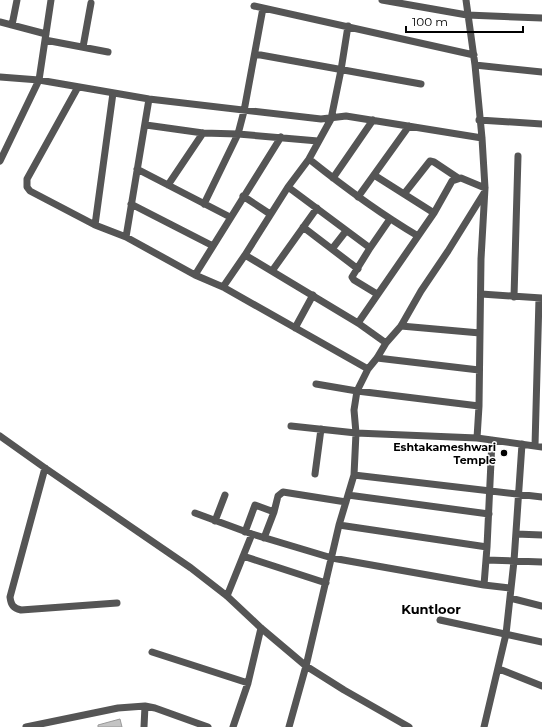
<svg xmlns="http://www.w3.org/2000/svg" width="542" height="727" viewBox="0 0 542 727" font-family="Montserrat,sans-serif">
<style>
.building{fill:#c4c4c4;stroke:#999}
.lines{fill:none;stroke-linecap:round;stroke-linejoin:round}
.minor{stroke:#555;stroke-width:7}
.poi-dot{fill:#000;stroke:#fff;stroke-width:1.5}
.labels{text-anchor:middle;dominant-baseline:central;stroke-width:3;stroke-linejoin:round;paint-order:stroke}
.poi-label{font-size:11px;font-weight:bold;fill:#000;stroke:#fff;text-anchor:end}
.quarter-label{font-size:13px;font-weight:bold;fill:#000;stroke:#fff}
</style>
<rect width="100%" height="100%" fill="#fff"/>
<path class="building" d="M 120,719 L 122,727 L 98,727 L 98,725 Z"/>
<g class="lines">
<path class="minor" d="M 382,0 L 467,15 L 542,18
M 466,0 L 475,65 L 482,138 L 485,188 L 481,259 L 479,406 L 477,438
M 254,6 L 474,55
M 0,22 L 46,34
M 12,25 L 17,0
M 45,40 L 108,52
M 83,47 L 91,3
M 255,54 L 421,84
M 475,65 L 542,72
M 0,77 L 39,80 L 149,99 L 321,119 L 346,116 L 482,138
M 78,87 L 27,179 L 27,187 L 30,191 L 95,225 L 126,237 L 195,275 L 223,287 L 368,369
M 479,120 L 542,124
M 146,125 L 203,133 L 238,134 L 318,141
M 309,159 C 344,187 379,213 418,236
M 0,161 L 39,80 L 51,0
M 137,169 L 230,217
M 374,175 L 434,213
M 333,178 L 373,120
M 168,185 L 203,133
M 288,187 L 370,248
M 404,194 L 430,161 L 434,162 L 458,178
M 243,196 L 270,214
M 358,197 L 409,126
M 131,204 L 213,246
M 204,204 L 238,134 L 244,111 L 263,8
M 95,225 L 113,93
M 303,227 L 358,269
M 126,237 L 149,99
M 332,249 L 346,231
M 245,255 L 358,323 L 386,343
M 272,271 L 317,208
M 195,275 L 281,137
M 223,287 L 245,255 L 288,187 L 309,159 L 331,119 L 341,70 L 348,26
M 377,294 L 354,280 L 352,277 L 370,248 L 390,219
M 481,294 L 542,298
M 514,297 L 518,156
M 358,323 L 434,213 L 452,181 L 461,178 L 485,188
M 401,326 L 480,333
M 295,328 L 313,295
M 377,358 L 479,370
M 316,384 L 357,391 L 479,406
M 291,426 L 356,433 L 477,438 L 542,447
M 0,436 L 45,468 L 191,568 L 227,596 L 261,628 L 306,666 L 344,690 L 409,727
M 535,446 L 539,298
M 45,468 L 10,597 C 11,605 13,608 21,610 L 117,603
M 315,474 L 321,429
M 354,475 L 542,497
M 348,495 L 489,514
M 195,513 L 252,534 L 332,558 L 484,585 L 510,588
M 215,521 L 225,495
M 339,525 L 487,547
M 245,532 L 255,505 L 274,512
M 516,534 L 542,535
M 264,538 L 274,512 L 278,496 L 283,492 L 346,502
M 243,556 L 326,583
M 486,560 L 542,562
M 484,585 L 487,547 L 492,440
M 227,596 L 252,534
M 510,598 L 542,606
M 440,620 L 542,642
M 152,652 L 248,683
M 499,669 L 542,686
M 26,727 L 118,708 L 145,706 L 155,708 L 208,727
M 144,727 L 145,706
M 233,727 L 248,683 L 261,628
M 289,727 L 306,666 L 339,525 L 354,475 L 356,433 L 354,410 L 357,391 L 368,369 L 377,358 L 386,343 L 401,326 L 421,291 L 448,251 L 484,193
M 484,727 L 506,634 L 514,561 L 522,444"/>
</g>
<circle class="poi-dot" cx="504" cy="453" r="4"/>
<g class="labels">
<g class="poi-label">
<text x="496" y="447">Eshtakameshwari<tspan x="496" dy="13">Temple</tspan></text>
</g>
<g class="quarter-label">
<text x="431" y="609">Kuntloor</text>
</g>
</g>
<path d="M406 26v6h117v-6" fill="none" stroke="#000000" stroke-width="2"/>
<text x="412" y="26" font-size="12" fill="#000000" stroke="#ffffff" stroke-width="3" paint-order="stroke">100 m</text>
</svg>
